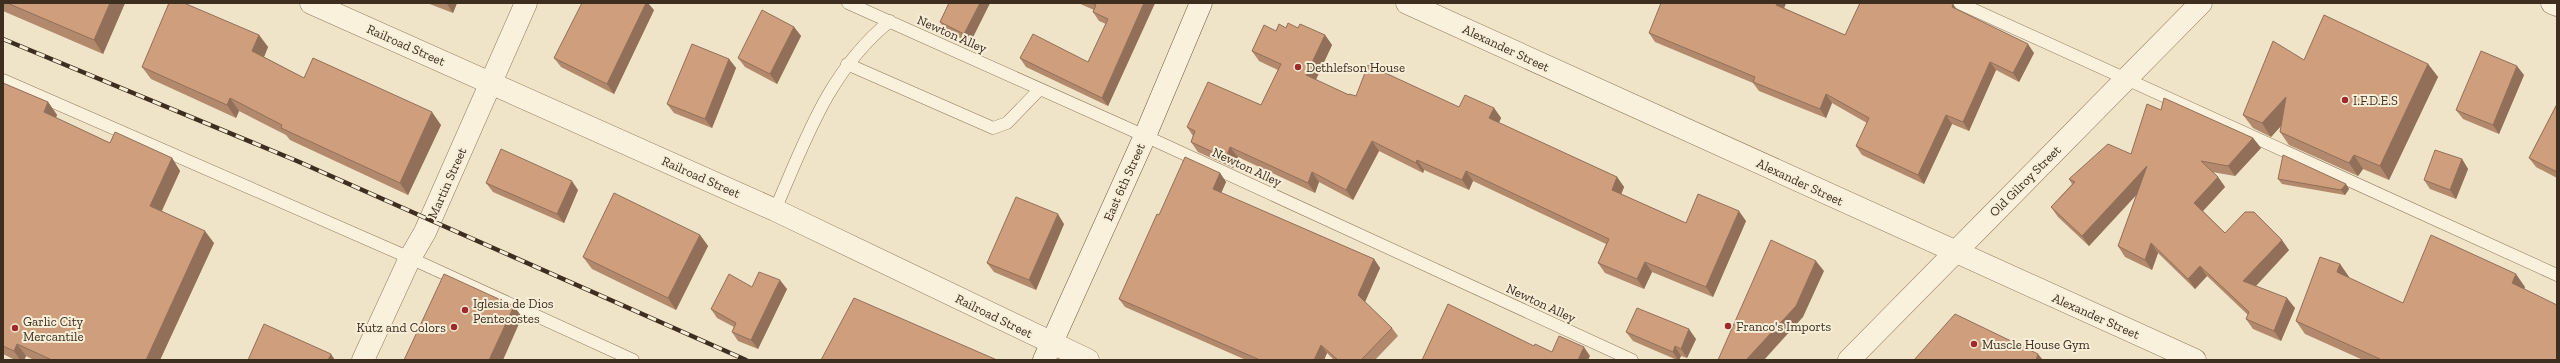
<svg xmlns="http://www.w3.org/2000/svg" width="2560" height="363" viewBox="0 0 2560 363" font-family="'Zilla Slab',serif">
<style>
.lines{fill:none;stroke-linecap:round;stroke-linejoin:round}
.lane-casing{stroke:#8d765c;stroke-width:13}
.street-casing{stroke:#8d765c;stroke-width:23}
.secondary-casing{stroke:#6f573f;stroke-width:23}
.lane{stroke:#faf1dc;stroke-width:12}
.street{stroke:#faf1dc;stroke-width:22}
.secondary{stroke:#faf1dc;stroke-width:22}
.rail-casing{stroke:#3d2e20;stroke-width:4.5}
.rail{stroke:#f7eed8;stroke-width:3;stroke-dasharray:9;stroke-linecap:butt}
.wall{fill:#b2896c}
.shaded-wall{fill:#916f58}
.building{fill:#cf9f7d;stroke:#916f58}
.poi-dot{fill:#9e2a2b;stroke:#f7eed8;stroke-width:1.5}
.labels{text-anchor:middle;dominant-baseline:central;stroke-width:4;stroke-linejoin:round;paint-order:stroke}
.street-label{font-size:13px;fill:#3d2e20;stroke:#f7eed8}
.poi-label{font-size:13px;fill:#3d2e20;stroke:#f7eed8;text-anchor:start}
</style>
<rect width="100%" height="100%" fill="#f0e4c8"/>
<g class="lines">
<g class="lane-casing">
<path id="lane" d="M 848,3 L 1145,136 L 1632,360
M 1959,3 L 2557,275
M 847,64 L 993,128 L 1007,123 L 1040,89
M 3,80 L 410,258 L 633,360
M 775,210 C 805,141 829,70 890,21"/>
</g>
<g class="street-casing">
<path id="street" d="M 311,3 L 775,210 L 1088,360
M 1407,3 L 2195,360
M 2552,3 L 2557,5
M 363,360 L 410,258 L 425,232 L 526,3
M 1849,360 L 2201,3"/>
</g>
<g class="secondary-casing">
<path id="secondary" d="M 1044,360 L 1145,136 L 1201,3"/>
</g>
<use href="#lane" class="lane"/>
<use href="#street" class="street"/>
<use href="#secondary" class="secondary"/>
<g class="rail-casing">
<path id="rail" d="M 3,39 L 297,161 L 746,360"/>
</g>
<use href="#rail" class="rail"/>
</g>
<path class="wall" d="M 3,3 L 125,3 L 103,54 L 3,11 Z
M 427,3 L 457,3 L 453,13 Z
M 949,3 L 990,3 L 970,43 L 946,31 L 940,22 Z
M 1078,3 L 1155,3 L 1108,106 L 1026,67 L 1020,58 L 1088,62 L 1106,24 L 1099,21 L 1093,12 L 1094,10 Z
M 1743,3 L 1786,3 L 1784,8 L 1845,35 L 1957,10 L 2034,53 L 2019,82 L 1996,70 L 1969,131 L 1952,124 L 1924,184 L 1862,155 L 1856,146 L 1867,123 L 1832,103 L 1826,118 L 1759,91 L 1753,83 L 1655,42 L 1649,33 L 1742,4 Z
M 654,10 L 614,94 L 561,67 L 554,58 Z
M 794,27 L 801,36 L 777,84 L 745,67 L 738,58 Z
M 1286,28 L 1298,28 L 1325,35 L 1332,45 L 1316,80 L 1349,95 L 1459,107 L 1494,108 L 1501,118 L 1499,123 L 1617,177 L 1624,187 L 1621,194 L 1686,223 L 1746,221 L 1713,297 L 1652,272 L 1644,289 L 1605,273 L 1598,263 L 1606,244 L 1473,181 L 1469,190 L 1424,170 L 1423,173 L 1379,151 L 1353,200 L 1319,182 L 1315,193 L 1238,157 L 1233,168 L 1198,152 L 1191,142 L 1193,136 L 1187,127 L 1261,105 L 1278,70 L 1259,61 L 1252,51 L 1276,31 Z
M 259,35 L 268,47 L 264,57 L 304,78 L 441,125 L 408,195 L 290,140 L 286,135 L 239,111 L 236,118 L 151,79 L 142,67 Z
M 729,59 L 736,68 L 712,128 L 674,113 L 667,104 Z
M 2304,60 L 2428,64 L 2438,77 L 2389,180 L 2363,169 L 2358,176 L 2289,145 L 2280,132 L 2281,126 L 2271,137 L 2253,128 L 2243,115 Z
M 2524,75 L 2499,134 L 2463,119 L 2456,110 Z
M 3,83 L 48,102 L 57,115 L 56,118 L 110,143 L 172,158 L 180,171 L 162,211 L 214,243 L 160,360 L 34,360 L 26,356 L 24,360 L 15,360 L 3,354 Z
M 2557,104 L 2557,178 L 2536,167 L 2529,158 Z
M 2161,110 L 2253,138 L 2261,148 L 2235,176 L 2212,172 L 2218,177 L 2225,187 L 2203,211 L 2225,233 L 2289,250 L 2256,286 L 2295,308 L 2281,341 L 2253,329 L 2246,319 L 2248,315 L 2207,276 L 2195,289 L 2158,253 L 2152,270 L 2125,257 L 2118,246 L 2137,194 L 2089,246 L 2058,217 L 2051,207 L 2072,184 L 2069,179 L 2131,154 Z
M 2462,159 L 2468,169 L 2456,199 L 2430,189 L 2424,180 Z
M 1220,173 L 1226,182 L 1221,193 L 1374,259 L 1380,268 L 1365,302 L 1392,328 L 1398,336 L 1375,360 L 1334,360 L 1327,353 L 1324,360 L 1246,360 L 1125,307 L 1119,299 L 1159,215 Z
M 2278,179 L 2349,189 L 2345,195 L 2282,184 Z
M 486,183 L 578,190 L 564,223 L 493,192 Z
M 1064,224 L 1036,290 L 994,272 L 987,263 Z
M 700,235 L 708,246 L 676,310 L 592,269 L 583,257 Z
M 2340,264 L 2349,277 L 2349,278 L 2403,303 L 2525,287 L 2524,289 L 2557,360 L 2363,360 L 2305,334 L 2296,321 Z
M 752,287 L 787,289 L 758,349 L 738,341 L 732,332 L 734,327 L 717,318 L 711,309 Z
M 1626,332 L 1696,339 L 1687,358 L 1681,356 L 1679,360 L 1677,360 L 1633,341 Z"/>
<path class="shaded-wall" d="M 110,3 L 125,3 L 103,54 L 94,40 Z
M 447,3 L 457,3 L 453,13 L 447,4 Z
M 646,3 L 648,3 L 654,10 L 614,94 L 607,84 Z
M 980,3 L 990,3 L 970,43 L 964,34 Z
M 1144,3 L 1155,3 L 1108,106 L 1102,98 Z
M 1777,3 L 1786,3 L 1782,14 L 1776,5 Z
M 1953,4 L 1959,13 L 1952,7 Z
M 794,27 L 801,36 L 777,84 L 770,74 Z
M 259,35 L 268,47 L 261,64 L 252,51 Z
M 1325,35 L 1332,45 L 1313,85 L 1306,75 Z
M 2028,44 L 2034,53 L 2019,82 L 2013,73 Z
M 729,59 L 736,68 L 712,128 L 705,119 Z
M 1990,62 L 1996,70 L 1969,131 L 1963,122 Z
M 2428,64 L 2438,77 L 2389,180 L 2380,166 Z
M 2517,66 L 2524,75 L 2499,134 L 2493,125 Z
M 1826,94 L 1832,103 L 1826,118 L 1820,109 Z
M 2286,97 L 2295,110 L 2271,137 L 2262,123 Z
M 230,98 L 239,111 L 236,118 L 227,105 Z
M 48,102 L 57,115 L 52,125 L 44,112 Z
M 1494,108 L 1501,118 L 1496,128 L 1489,118 Z
M 432,112 L 441,125 L 408,195 L 400,183 Z
M 1946,115 L 1952,124 L 1924,184 L 1918,175 Z
M 2253,138 L 2261,148 L 2235,176 L 2228,166 Z
M 1372,141 L 1379,151 L 1353,200 L 1346,190 Z
M 1230,147 L 1238,157 L 1233,168 L 1226,158 Z
M 2354,155 L 2363,169 L 2358,176 L 2349,163 Z
M 172,158 L 180,171 L 158,218 L 150,206 Z
M 2462,159 L 2468,169 L 2456,199 L 2450,190 Z
M 1417,160 L 1424,170 L 1423,173 L 1416,163 Z
M 2147,166 L 2154,176 L 2089,246 L 2082,236 Z
M 1466,171 L 1473,181 L 1469,190 L 1462,180 Z
M 1312,172 L 1319,182 L 1315,193 L 1308,183 Z
M 1220,173 L 1226,182 L 1219,198 L 1213,189 Z
M 1617,177 L 1624,187 L 1619,200 L 1612,190 Z
M 2218,177 L 2225,187 L 2201,213 L 2194,203 Z
M 572,181 L 578,190 L 564,223 L 557,214 Z
M 2346,184 L 2349,189 L 2345,195 L 2341,190 Z
M 1739,211 L 1746,221 L 1713,297 L 1706,287 Z
M 1058,214 L 1064,224 L 1036,290 L 1029,280 Z
M 205,231 L 214,243 L 160,360 L 146,360 Z
M 700,235 L 708,246 L 676,310 L 668,298 Z
M 2282,240 L 2289,250 L 2251,291 L 2243,281 Z
M 2151,243 L 2158,253 L 2152,270 L 2145,260 Z
M 1374,259 L 1380,268 L 1364,304 L 1358,295 Z
M 1816,261 L 1824,271 L 1803,317 L 1764,360 L 1746,360 Z
M 1645,262 L 1652,272 L 1644,289 L 1637,279 Z
M 2340,264 L 2349,277 L 2346,285 L 2337,272 Z
M 2200,266 L 2207,276 L 2195,289 L 2188,279 Z
M 2516,274 L 2525,287 L 2521,296 L 2512,283 Z
M 780,280 L 787,289 L 758,349 L 751,340 Z
M 2287,298 L 2295,308 L 2281,341 L 2274,331 Z
M 514,306 L 522,317 L 503,360 L 489,360 Z
M 1689,329 L 1696,339 L 1687,358 L 1681,349 Z
M 17,344 L 26,356 L 24,360 L 20,360 L 14,351 Z
M 1321,345 L 1327,353 L 1324,360 L 1314,360 Z
M 1675,346 L 1681,356 L 1679,360 L 1678,360 L 1673,352 Z
M 1584,347 L 1590,356 L 1588,360 L 1578,360 Z
M 331,354 L 335,360 L 328,360 Z
M 2038,354 L 2043,360 L 2036,360 Z"/>
<path class="building" d="M 7,3 L 110,3 L 94,40 Z
M 169,3 L 184,3 L 259,35 L 252,51 L 304,78 L 313,58 L 432,112 L 400,183 L 281,128 L 282,125 L 230,98 L 227,105 L 142,67 Z
M 582,3 L 646,3 L 607,84 L 554,58 Z
M 949,3 L 980,3 L 964,34 L 940,22 Z
M 1091,3 L 1144,3 L 1102,98 L 1020,58 L 1033,34 L 1088,62 L 1108,19 L 1093,12 L 1096,5 Z
M 1661,3 L 1739,3 L 1742,4 L 1743,3 L 1777,3 L 1776,5 L 1845,35 L 1860,3 L 1951,3 L 1953,4 L 1952,7 L 2028,44 L 2013,73 L 1990,62 L 1963,122 L 1946,115 L 1918,175 L 1856,146 L 1869,118 L 1826,94 L 1820,109 L 1753,82 L 1755,77 L 1649,33 Z
M 762,10 L 794,27 L 770,74 L 738,58 Z
M 2324,15 L 2428,64 L 2380,166 L 2354,155 L 2349,163 L 2280,132 L 2286,97 L 2262,123 L 2243,115 L 2273,41 L 2304,60 Z
M 1288,23 L 1298,28 L 1300,24 L 1325,35 L 1306,75 L 1349,95 L 1349,94 L 1356,96 L 1368,65 L 1459,107 L 1465,95 L 1494,108 L 1489,118 L 1617,177 L 1612,190 L 1686,223 L 1698,194 L 1739,211 L 1706,287 L 1645,262 L 1637,279 L 1598,263 L 1609,239 L 1466,171 L 1462,180 L 1417,160 L 1416,163 L 1372,141 L 1346,190 L 1312,172 L 1308,183 L 1230,147 L 1226,158 L 1191,142 L 1195,131 L 1187,127 L 1208,82 L 1261,105 L 1281,64 L 1252,51 L 1264,25 L 1276,31 L 1279,24 L 1286,28 Z
M 692,44 L 729,59 L 705,119 L 667,104 Z
M 2481,51 L 2517,66 L 2493,125 L 2456,110 Z
M 3,83 L 48,102 L 44,112 L 110,143 L 115,132 L 172,158 L 150,206 L 205,231 L 146,360 L 52,360 L 17,344 L 14,351 L 3,346 Z
M 2164,98 L 2253,138 L 2228,166 L 2201,161 L 2218,177 L 2194,203 L 2225,233 L 2245,212 L 2254,212 L 2282,240 L 2243,281 L 2287,298 L 2274,331 L 2246,319 L 2249,312 L 2200,266 L 2188,279 L 2151,243 L 2145,260 L 2118,246 L 2147,166 L 2082,236 L 2051,207 L 2075,182 L 2069,179 L 2108,144 L 2131,154 L 2147,104 L 2161,110 Z
M 2557,104 L 2557,172 L 2529,158 Z
M 501,149 L 572,181 L 557,214 L 486,183 Z
M 2435,150 L 2462,159 L 2450,190 L 2424,180 Z
M 2283,155 L 2346,184 L 2341,190 L 2278,179 Z
M 1185,157 L 1220,173 L 1213,189 L 1374,259 L 1358,295 L 1392,328 L 1361,360 L 1338,360 L 1321,345 L 1314,360 L 1260,360 L 1119,299 L 1157,214 L 1159,215 Z
M 614,193 L 700,235 L 668,298 L 583,257 Z
M 1016,197 L 1058,214 L 1029,280 L 987,263 Z
M 2431,235 L 2516,274 L 2512,283 L 2557,305 L 2557,360 L 2379,360 L 2380,359 L 2296,321 L 2320,257 L 2340,264 L 2337,272 L 2403,303 Z
M 1771,240 L 1816,261 L 1796,306 L 1746,360 L 1718,360 Z
M 759,272 L 780,280 L 751,340 L 732,332 L 736,323 L 711,309 L 729,274 L 752,287 Z
M 444,274 L 514,306 L 489,360 L 404,360 Z
M 854,298 L 997,360 L 821,360 Z
M 1448,304 L 1534,346 L 1535,344 L 1552,352 L 1559,336 L 1584,347 L 1578,360 L 1422,360 Z
M 1637,308 L 1689,329 L 1681,349 L 1675,346 L 1673,352 L 1626,332 Z
M 1955,314 L 2038,354 L 2036,360 L 1914,360 Z
M 264,324 L 331,354 L 328,360 L 248,360 Z"/>
<g class="poi-dot">
<circle cx="1298" cy="67" r="4"/>
<circle cx="2345" cy="100" r="4"/>
<circle cx="465" cy="310" r="4"/>
<circle cx="1728" cy="326" r="4"/>
<circle cx="454" cy="327" r="4"/>
<circle cx="15" cy="328" r="4"/>
<circle cx="1974" cy="344" r="4"/>
</g>
<g class="labels">
<g class="street-label">
<text transform="translate(952 34) rotate(24)">Newton Alley</text>
<text transform="translate(406 45) rotate(24)">Railroad Street</text>
<text transform="translate(1506 48) rotate(25)">Alexander Street</text>
<text transform="translate(1247 167) rotate(25)">Newton Alley</text>
<text transform="translate(701 177) rotate(24)">Railroad Street</text>
<text transform="translate(2025 181) rotate(-45)">Old Gilroy Street</text>
<text transform="translate(1124 182) rotate(-66)">East 6th Street</text>
<text transform="translate(1800 182) rotate(25)">Alexander Street</text>
<text transform="translate(447 183) rotate(-66)">Martin Street</text>
<text transform="translate(1541 303) rotate(25)">Newton Alley</text>
<text transform="translate(994 316) rotate(26)">Railroad Street</text>
<text transform="translate(2096 316) rotate(24)">Alexander Street</text>
</g>
<g class="poi-label">
<text x="1306" y="67">Dethlefson House</text>
<text x="2353" y="100">I.F.D.E.S</text>
<text x="473" y="303">Iglesia de Dios<tspan x="473" dy="15">Pentecostes</tspan></text>
<text x="23" y="321">Garlic City<tspan x="23" dy="15">Mercantile</tspan></text>
<text x="1736" y="326">Franco's Imports</text>
<text x="446" y="327" text-anchor="end">Kutz and Colors</text>
<text x="1982" y="344">Muscle House Gym</text>
</g>
</g>
<rect width="2560" height="363" fill="none" stroke="#3d2e20" stroke-width="8"/>
</svg>
